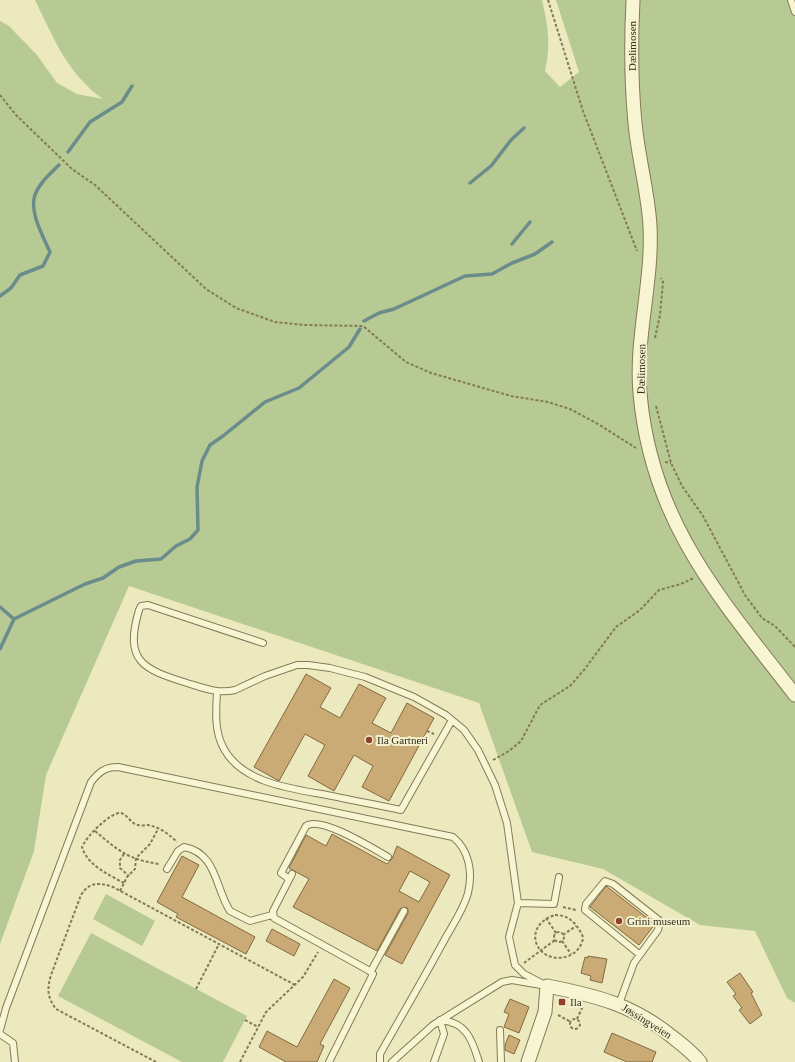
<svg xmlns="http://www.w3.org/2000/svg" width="795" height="1062" viewBox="0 0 795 1062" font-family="'Times New Roman',serif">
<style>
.green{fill:#b7ca94}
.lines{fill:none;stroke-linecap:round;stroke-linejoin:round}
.stream{stroke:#6a8c8b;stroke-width:3.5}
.building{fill:#caab76;stroke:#83693f;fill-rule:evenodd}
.lane-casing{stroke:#847a58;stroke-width:8}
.street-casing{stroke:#847a58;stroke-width:15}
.path{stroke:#847a58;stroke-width:2;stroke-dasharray:3 2;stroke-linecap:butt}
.lane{stroke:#f8f5d2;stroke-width:6}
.street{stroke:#f8f5d2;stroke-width:13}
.poi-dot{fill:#92402a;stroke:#f4f2ce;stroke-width:1.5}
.labels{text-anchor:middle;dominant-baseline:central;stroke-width:4;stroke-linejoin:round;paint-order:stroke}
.street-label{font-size:11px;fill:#342d1c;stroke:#f4f2ce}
.poi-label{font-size:11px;fill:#342d1c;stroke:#f4f2ce;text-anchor:start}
</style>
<rect width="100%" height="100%" fill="#ece9bf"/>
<path class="green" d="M 35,0 L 542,0 C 548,26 551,45 545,71 L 560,87 L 579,72 L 556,0 L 795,0 L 795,1003 L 787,998 L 755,931 L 700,925 L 603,869 L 532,852 L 479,703 L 129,586 L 46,775 L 34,851 L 0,944 L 0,21 L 9,26 L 37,55 L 57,83 L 77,94 L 103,99 C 66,72 55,40 35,0 Z
M 106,894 L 155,921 L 142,946 L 93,919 Z
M 91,933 L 247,1016 L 223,1062 L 182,1062 L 58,996 Z"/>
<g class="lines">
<path class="stream" d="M 68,152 L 90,122 L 122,102 L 132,86
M 470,183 L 491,166 L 511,140 L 524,128
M 512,244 L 530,222
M 0,296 L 11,288 L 20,275 L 43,266 L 50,252 C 43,236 29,212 35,195 C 39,183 50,174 59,165
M 364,321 L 379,313 L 394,309 L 465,276 L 492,274 L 512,263 L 535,254 L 552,242
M 0,607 L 14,619 L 0,649
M 14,619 L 85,584 L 103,578 L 119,567 L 136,561 L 161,559 L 176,546 L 190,539 L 198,530 L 197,487 L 202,461 L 210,445 L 223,436 L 265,402 L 299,388 L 349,347 L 360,329"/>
</g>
<path class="building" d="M 306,674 L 331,688 L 320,707 L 340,718 L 359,684 L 386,698 L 372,723 L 391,733 L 407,703 L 434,718 L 389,801 L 362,787 L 373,766 L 354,755 L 334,791 L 308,776 L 325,745 L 305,734 L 279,781 L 254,767 Z
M 332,834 L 387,864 L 392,859 L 397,846 L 450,875 L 402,964 L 385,955 L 408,913 L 408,909 L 406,907 L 400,909 L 377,951 L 293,907 L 309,879 L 289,868 L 306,835 L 326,846 ZM 410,871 L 430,882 L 419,902 L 399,891 Z
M 182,856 L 199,865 L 182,897 L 255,937 L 246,954 L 176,917 L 178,914 L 157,902 Z
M 606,886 L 655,924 L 639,945 L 590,907 Z
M 272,929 L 300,944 L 294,956 L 266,941 Z
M 588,956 L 607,959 L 602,983 L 590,980 L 591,976 L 581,973 L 585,957 L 588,958 Z
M 740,973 L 753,992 L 751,993 L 762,1015 L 750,1024 L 739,1010 L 742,1008 L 733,996 L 736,994 L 727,982 Z
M 334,979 L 350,988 L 320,1044 L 324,1046 L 317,1062 L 286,1062 L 259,1047 L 267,1031 L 297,1047 Z
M 510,999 L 529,1007 L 519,1033 L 504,1027 L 509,1014 L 504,1012 Z
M 612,1033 L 656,1052 L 652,1062 L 627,1062 L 604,1052 Z
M 509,1035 L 520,1040 L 514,1054 L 505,1050 L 505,1045 Z"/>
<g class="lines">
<g class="lane-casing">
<path id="lane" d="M 791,0 L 795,12
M 263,643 L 148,605 L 141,606 L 139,610 C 124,661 142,669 187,683 C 203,688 218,694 235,690 L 265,676 L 297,665 L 308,665 L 330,668 L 365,677 L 414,697 L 446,715 L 464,730 L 478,750 L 495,785 L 507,823 L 518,903 L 509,937 L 515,965 L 524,974 L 547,986
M 217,692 C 216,711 214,731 224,749 C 244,785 296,789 332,796 C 355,801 378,805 401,810 L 452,720
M 167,869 L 178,851 L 184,847 C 217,853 215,888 230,911 L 250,921 L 272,915
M 292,874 L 273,911 L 274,918 L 368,970 L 373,974 L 329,1062
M 289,879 L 281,873 L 306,826 C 320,815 374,849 388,857
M 518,903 L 554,904 L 559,877
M 371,971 L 404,911
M 619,1004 L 634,963 L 658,930 L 660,921 L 613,884 L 605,881 L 586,904 L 585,910 L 639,954
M 440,1020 C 466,1022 472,1039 479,1062
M 0,1030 L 6,1008 L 91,782 C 99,772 105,767 118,767 L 453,837 C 469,850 473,872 468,893 C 464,908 454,923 446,937 C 425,976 402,1015 380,1054 L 380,1062
M 500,1030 L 501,1062
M 0,1034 L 13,1043 L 15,1062
M 392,1062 L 433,1025 L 502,982 L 512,980 L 541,985
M 434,1062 L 444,1034 L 440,1020"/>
</g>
<g class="street-casing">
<path id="street" d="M 633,0 C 631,41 631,82 635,123 C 638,157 648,191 650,226 C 653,281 635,339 640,393 C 651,522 720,598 795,695
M 528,1062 L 545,1012 L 547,986 C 598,996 634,1005 675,1039 C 684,1046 693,1053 700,1062"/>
</g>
<path class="path" d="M 548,0 L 583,111 L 637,251
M 0,95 L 16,115 L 72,169 L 95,185 L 206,289 L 236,308 L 275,322 L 304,325 L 363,326 L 406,362 L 431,373 L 511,396 L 548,402 L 570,409 L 598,424 L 636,448
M 655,338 L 660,315 L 663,282 L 661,278
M 656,406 L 671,463 L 682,486 L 703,516 L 745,595 L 762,618 L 775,626 L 795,647
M 665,462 L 671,463
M 427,731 L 434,734
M 493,760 L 509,751 L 521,741 L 540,705 L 570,686 L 584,670 L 616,627 L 640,610 L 659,590 L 681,584 L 694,578
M 95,831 C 119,851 127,859 159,864
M 124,854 L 120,860 L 120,868 L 129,876
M 124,883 C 109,875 87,865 82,847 C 86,837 110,812 121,813 C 128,815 131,824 138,825 C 141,826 145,825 148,825 C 159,827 169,834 177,842
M 120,891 L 127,877 L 135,869 L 136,858 L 150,844 L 158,829
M 563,907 L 576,910
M 555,915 C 564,915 570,918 576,925 C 579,930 585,936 582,942 C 576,961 546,964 537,945 C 531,931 541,919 555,915 Z
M 546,918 L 556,933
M554 937a5 5 0 1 1 10 0a5 5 0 1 1-10 0Z
M 563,935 L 576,926
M 562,941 L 571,954
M 524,963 L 555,940
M 196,989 L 219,944
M 558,1015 L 571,1022
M 577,1019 L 583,1006
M570 1024a5 5 0 1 1 10 0a5 5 0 1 1-10 0Z
M 245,1020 L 258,1027
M 156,1062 L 56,1009 C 47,997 47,989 51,975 L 81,895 C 89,882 99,882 113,887 L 295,985
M 240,1062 L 266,1012 L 303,977 L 318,952"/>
<use href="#lane" class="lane"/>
<use href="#street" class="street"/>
</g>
<g class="poi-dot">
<circle cx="369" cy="740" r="4"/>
<circle cx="619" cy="921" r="4"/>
<rect x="558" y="998" width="8" height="8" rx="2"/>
</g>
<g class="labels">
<g class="street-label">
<text transform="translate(632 46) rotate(-90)">Dælimosen</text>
<text transform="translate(641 369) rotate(-89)">Dælimosen</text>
<text transform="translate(647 1021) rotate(32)">Jøssingveien</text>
</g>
<g class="poi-label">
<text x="377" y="740">Ila Gartneri</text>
<text x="627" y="921">Grini museum</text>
<text x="570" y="1002">Ila</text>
</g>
</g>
</svg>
